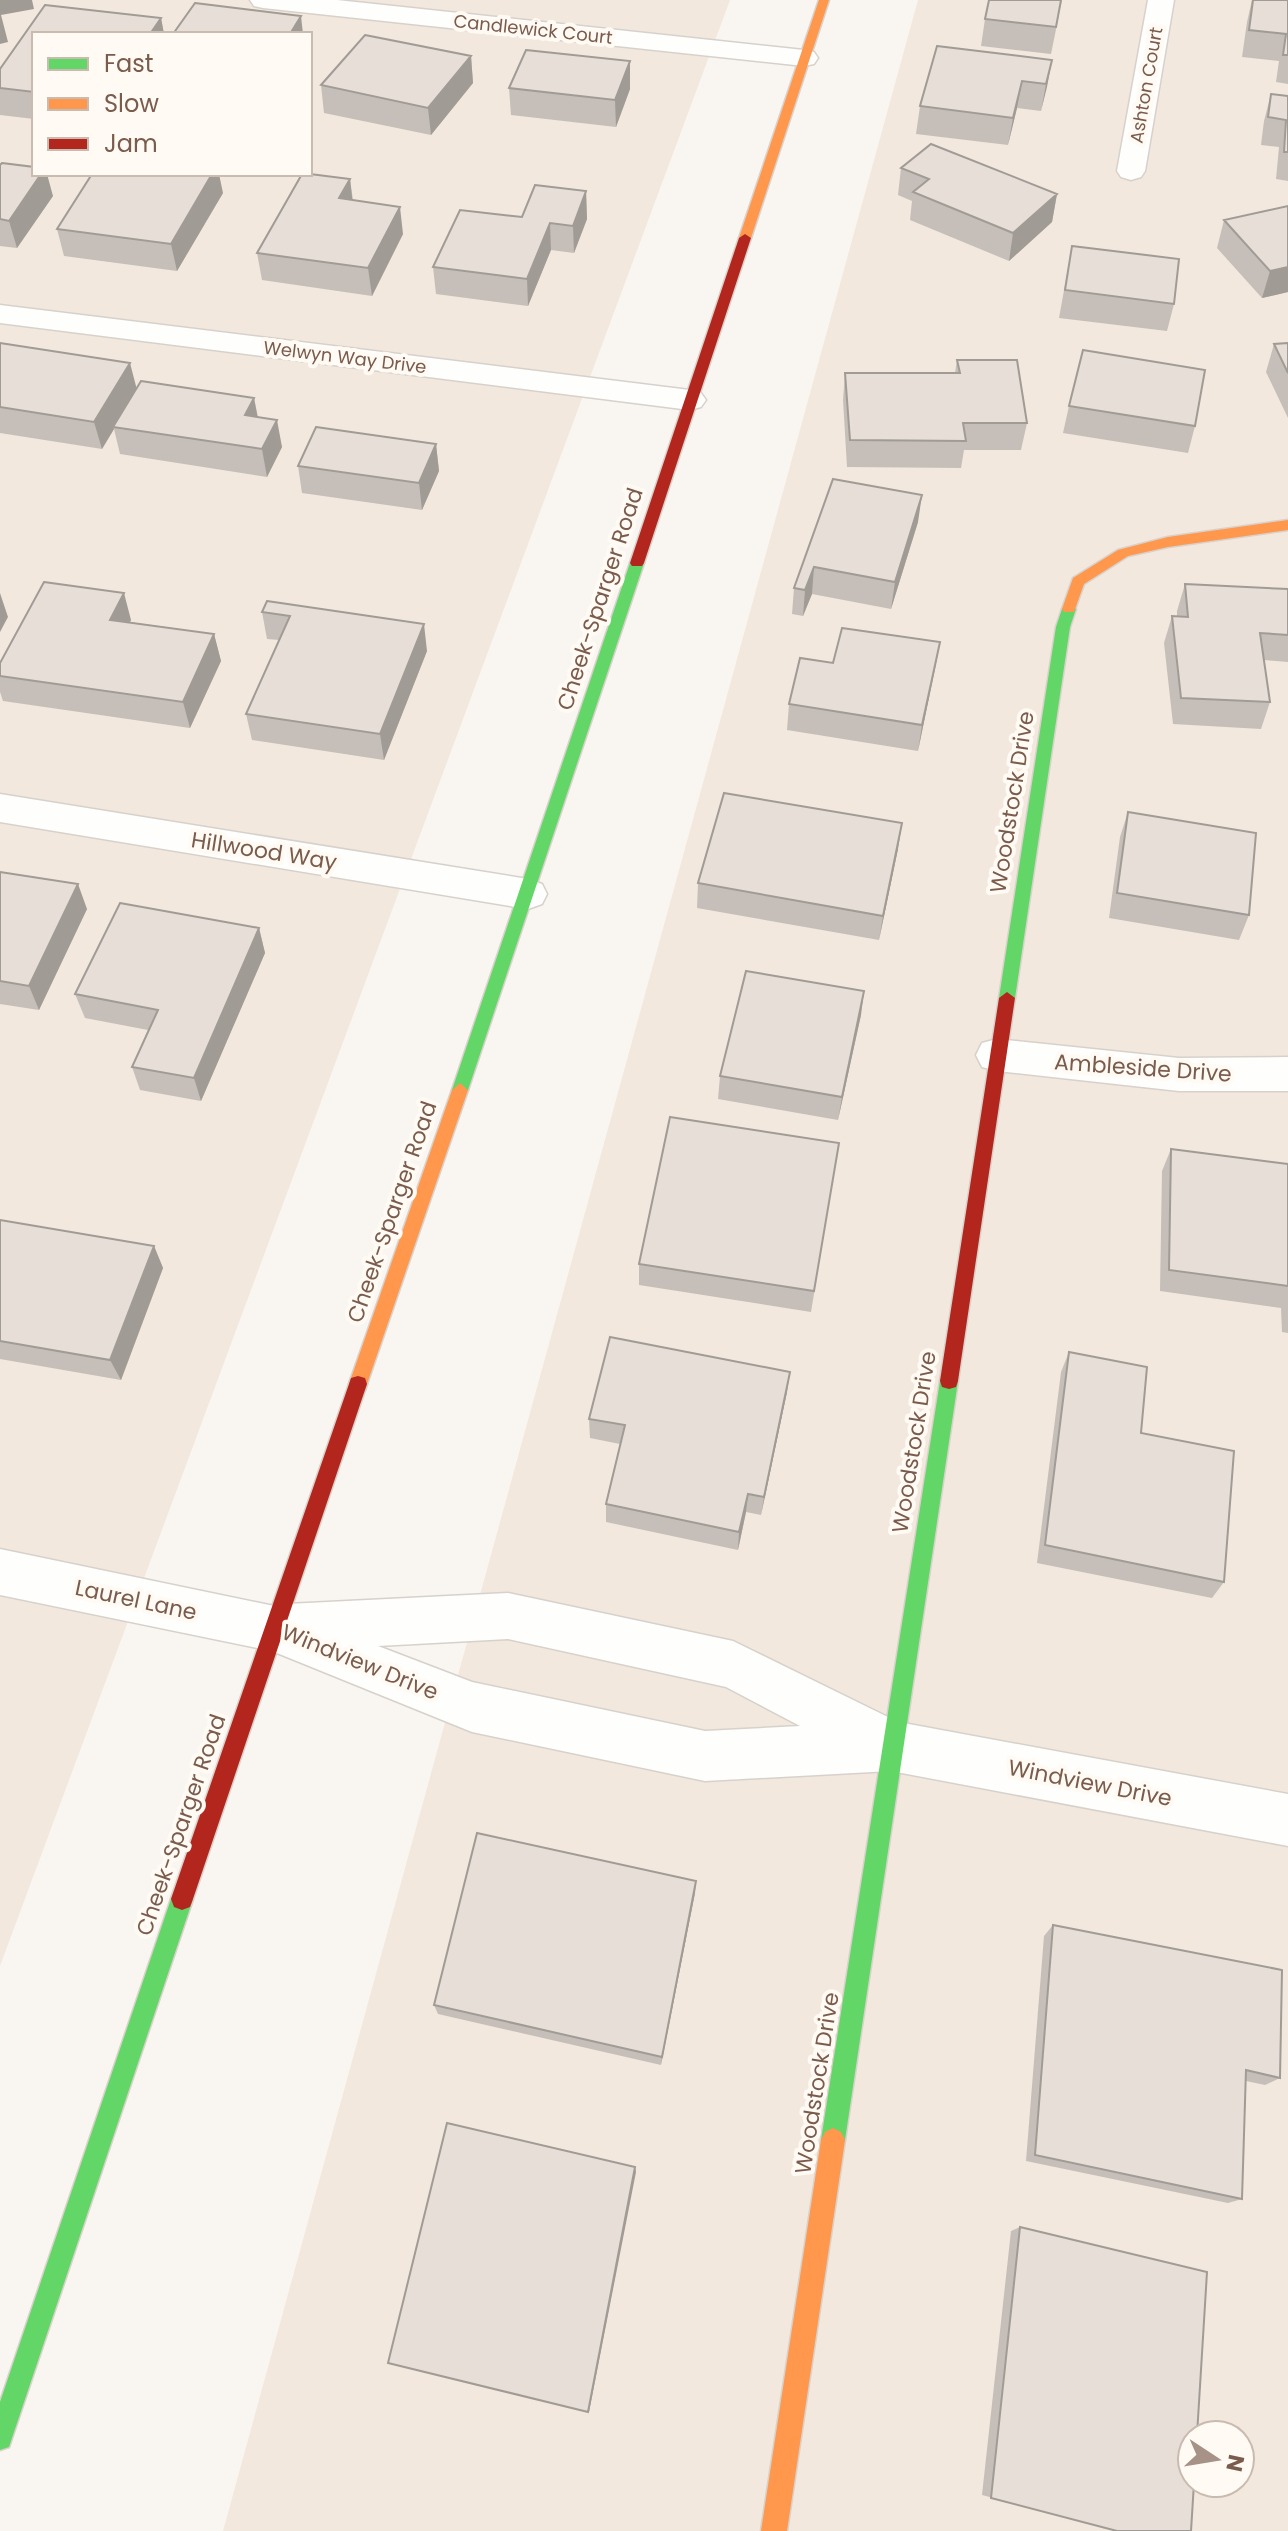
<svg xmlns="http://www.w3.org/2000/svg" width="1288" height="2531" viewBox="0 0 1288 2531" font-family="Poppins,sans-serif">
<style>
.residential{fill:#f2e8de;fill-rule:evenodd}
.lines{fill:none;stroke-linecap:round;stroke-linejoin:round}
.street-casing{stroke:#d7d1cb;stroke-width:3}
.fast-casing{stroke:#d9d2cb;stroke-width:3}
.slow-casing{stroke:#d9d2cb;stroke-width:3}
.jam-casing{stroke:#d9d2cb;stroke-width:3}
.street{fill:#fefefd;fill-rule:evenodd}
.fast{fill:#63d668;fill-rule:evenodd}
.slow{fill:#ff974d;fill-rule:evenodd}
.jam{fill:#b3261e;fill-rule:evenodd}
.wall{fill:#c6bfb9}
.shaded-wall{fill:#a19b96}
.building{fill:#e6ded7;stroke:#a19b96;stroke-width:2}
.labels{text-anchor:middle;dominant-baseline:central;stroke-width:8;stroke-linejoin:round;paint-order:stroke}
.far-street-label{font-size:18px;fill:#7a5c4d;stroke:#fffaf3}
.street-label{font-size:22px;fill:#7a5c4d;stroke:#fffaf3}
</style>
<rect width="100%" height="100%" fill="#f9f5f0"/>
<path class="residential" d="M 0,0 L 730,0 L 0,1966 ZM 34,34 L 310,34 L 310,174 L 34,174 Z
M 918,0 L 1288,0 L 1288,2531 L 223,2531 ZM 1192,2435 L 1240,2435 L 1240,2483 L 1192,2483 Z"/>
<g class="lines">
<g class="street-casing">
<path id="street" d="M 250,0 L 337,0 L 804,50 L 814,52 L 818,58 L 814,64 L 804,66 L 263,8 L 254,6 Z
M 1148,0 L 1174,0 L 1145,171 L 1141,177 L 1131,180 L 1121,177 L 1117,171 Z
M 0,305 L 690,390 L 701,393 L 706,400 L 701,407 L 690,410 L 0,323 Z
M 0,794 L 528,879 L 542,884 L 547,894 L 542,904 L 528,909 L 0,822 Z
M 997,1039 L 1179,1058 L 1288,1057 L 1288,1091 L 1179,1091 L 997,1071 L 982,1067 L 976,1055 L 982,1043 Z
M 0,1549 L 279,1607 L 287,1604 L 508,1593 L 733,1641 L 898,1722 L 1288,1794 L 1288,1846 L 891,1771 L 705,1781 L 472,1732 L 272,1651 L 0,1595 ZM 508,1639 L 726,1687 L 800,1726 L 705,1731 L 472,1682 L 378,1646 Z"/>
</g>
<g class="fast-casing">
<path id="fast" d="M 637,558 L 644,563 L 468,1090 L 460,1097 L 452,1090 L 630,563 Z
M 1069,604 L 1076,609 L 1070,627 L 1015,998 L 1007,1004 L 999,998 L 1056,627 L 1062,609 Z
M 949,1373 L 956,1375 L 958,1381 L 845,2140 L 841,2148 L 833,2152 L 825,2148 L 821,2140 L 940,1381 L 942,1375 Z
M 182,1888 L 190,1891 L 193,1899 L 12,2438 L 9,2447 L 0,2450 L 0,2402 L 171,1899 L 174,1891 Z"/>
</g>
<g class="slow-casing">
<path id="slow" d="M 819,0 L 829,0 L 751,238 L 741,241 L 739,238 Z
M 1288,520 L 1288,530 L 1168,547 L 1128,556 L 1084,584 L 1074,612 L 1064,612 L 1062,609 L 1073,578 L 1118,550 L 1168,537 Z
M 460,1083 L 468,1090 L 367,1384 L 365,1390 L 358,1392 L 351,1390 L 349,1384 L 452,1090 Z
M 833,2128 L 841,2132 L 845,2140 L 787,2531 L 761,2531 L 821,2140 L 825,2132 Z"/>
</g>
<g class="jam-casing">
<path id="jam" d="M 745,234 L 751,238 L 644,563 L 642,566 L 632,566 L 630,563 L 739,238 Z
M 1007,992 L 1015,998 L 958,1381 L 956,1387 L 949,1389 L 942,1387 L 940,1381 L 999,998 Z
M 358,1376 L 365,1378 L 367,1384 L 193,1899 L 190,1907 L 182,1910 L 174,1907 L 171,1899 L 349,1384 L 351,1378 Z"/>
</g>
<use href="#street" class="street"/>
<use href="#fast" class="fast"/>
<use href="#slow" class="slow"/>
<use href="#jam" class="jam"/>
</g>
<path class="wall" d="M 1062,0 L 1051,54 L 981,46 L 985,19 Z
M 1252,0 L 1288,0 L 1288,84 L 1276,82 L 1279,61 L 1242,57 L 1247,22 Z
M 45,5 L 161,18 L 164,34 L 34,34 L 34,119 L 0,115 L 0,69 Z
M 471,56 L 473,83 L 431,135 L 324,113 L 321,85 Z
M 1052,60 L 1041,111 L 1017,108 L 1008,145 L 916,134 L 920,106 Z
M 630,61 L 630,89 L 616,127 L 511,115 L 509,88 Z
M 1271,94 L 1288,96 L 1288,181 L 1276,179 L 1279,147 L 1261,145 L 1264,121 Z
M 0,165 L 53,196 L 17,248 L 0,246 Z
M 901,168 L 1057,194 L 1052,222 L 1009,261 L 910,220 L 912,201 L 898,195 Z
M 350,179 L 353,200 L 403,234 L 372,296 L 262,280 L 257,253 Z
M 586,191 L 587,219 L 574,253 L 551,250 L 528,306 L 436,294 L 433,267 L 522,217 Z
M 223,193 L 177,271 L 64,256 L 57,229 Z
M 1288,206 L 1288,292 L 1262,298 L 1217,248 L 1224,220 Z
M 1072,246 L 1174,304 L 1167,331 L 1059,318 Z
M 0,343 L 137,388 L 254,398 L 258,417 L 282,447 L 267,477 L 120,454 L 114,429 L 102,449 L 0,433 Z
M 1288,343 L 1288,418 L 1266,372 L 1274,344 Z
M 957,360 L 1027,423 L 1021,450 L 964,450 L 961,468 L 847,467 L 843,400 L 845,373 L 955,373 Z
M 1069,406 L 1195,426 L 1188,453 L 1063,433 Z
M 436,444 L 439,471 L 422,510 L 302,493 L 298,466 Z
M 833,479 L 918,522 L 891,609 L 812,594 L 803,616 L 792,614 L 794,588 Z
M 1185,584 L 1288,589 L 1288,662 L 1264,660 L 1270,702 L 1261,729 L 1173,724 L 1164,643 L 1172,616 L 1177,617 L 1177,611 Z
M 267,601 L 427,651 L 384,760 L 252,740 L 246,714 L 279,640 L 267,639 L 262,612 Z
M 131,620 L 130,622 L 214,634 L 221,661 L 190,728 L 3,701 L 0,692 L 0,663 Z
M 940,642 L 918,751 L 787,730 L 789,704 L 833,663 Z
M 1128,812 L 1249,915 L 1239,940 L 1109,918 L 1120,837 Z
M 898,849 L 879,940 L 697,908 L 698,883 Z
M 0,872 L 87,909 L 39,1010 L 0,1004 Z
M 259,928 L 265,953 L 201,1101 L 140,1090 L 132,1067 L 148,1030 L 85,1018 L 75,994 Z
M 861,1015 L 838,1120 L 718,1099 L 720,1076 Z
M 839,1143 L 811,1312 L 639,1285 L 639,1264 Z
M 1171,1149 L 1288,1164 L 1288,1333 L 1282,1332 L 1281,1308 L 1160,1291 L 1162,1171 Z
M 0,1220 L 154,1246 L 163,1268 L 121,1380 L 0,1359 Z
M 1069,1352 L 1141,1433 L 1224,1582 L 1212,1598 L 1037,1563 L 1061,1372 Z
M 787,1392 L 761,1515 L 746,1512 L 738,1550 L 606,1522 L 606,1504 L 620,1444 L 590,1438 L 589,1419 Z
M 695,1893 L 661,2065 L 438,2014 L 434,2005 Z
M 1053,1925 L 1280,2078 L 1265,2085 L 1246,2081 L 1242,2199 L 1228,2203 L 1026,2161 L 1044,1936 Z
M 1020,2227 L 1117,2531 L 982,2495 L 1011,2231 Z"/>
<path class="shaded-wall" d="M 0,0 L 32,0 L 34,9 L 1,15 L 8,42 L 0,44 Z
M 301,16 L 303,34 L 290,34 Z
M 161,18 L 164,34 L 150,34 Z
M 471,56 L 473,83 L 431,135 L 428,108 Z
M 1052,60 L 1047,87 L 1041,111 L 1046,84 Z
M 630,61 L 630,89 L 616,127 L 615,100 Z
M 1022,81 L 1017,108 L 1008,145 L 1013,118 Z
M 41,174 L 47,174 L 53,196 L 17,248 L 9,221 Z
M 212,174 L 219,174 L 223,193 L 177,271 L 171,244 Z
M 350,179 L 353,206 L 339,198 Z
M 586,191 L 587,219 L 574,253 L 573,226 Z
M 1057,194 L 1052,222 L 1009,261 L 1013,233 Z
M 400,207 L 403,234 L 372,296 L 368,268 Z
M 550,223 L 551,250 L 528,306 L 527,279 Z
M 1288,267 L 1288,292 L 1262,298 L 1270,271 Z
M 130,363 L 137,390 L 113,427 L 114,429 L 102,449 L 94,422 Z
M 254,398 L 259,425 L 245,415 Z
M 277,420 L 282,447 L 267,477 L 262,449 Z
M 436,444 L 439,471 L 422,510 L 419,483 Z
M 922,495 L 918,522 L 891,609 L 895,582 Z
M 814,567 L 812,594 L 803,616 L 805,590 Z
M 0,593 L 8,617 L 0,632 Z
M 124,593 L 131,620 L 118,646 L 110,620 Z
M 424,624 L 427,651 L 384,760 L 380,734 Z
M 214,634 L 221,661 L 190,728 L 183,702 Z
M 940,642 L 935,669 L 918,751 L 922,725 Z
M 902,823 L 898,849 L 879,940 L 883,916 Z
M 78,884 L 87,909 L 39,1010 L 29,986 Z
M 259,928 L 265,953 L 201,1101 L 194,1078 Z
M 864,991 L 861,1015 L 838,1120 L 842,1097 Z
M 154,1246 L 163,1268 L 121,1380 L 110,1360 Z
M 790,1372 L 787,1392 L 761,1515 L 764,1497 Z
M 748,1494 L 746,1512 L 738,1550 L 739,1532 Z
M 696,1881 L 695,1893 L 661,2065 L 662,2057 Z
M 635,2167 L 636,2172 L 589,2412 L 588,2412 Z"/>
<path class="building" d="M 989,0 L 1061,0 L 1056,27 L 985,19 Z
M 1253,0 L 1288,0 L 1288,55 L 1283,55 L 1286,34 L 1249,30 Z
M 195,3 L 301,16 L 290,34 L 173,34 Z
M 45,5 L 161,18 L 150,34 L 34,34 L 34,92 L 0,88 L 0,69 Z
M 365,35 L 471,56 L 428,108 L 321,85 Z
M 937,46 L 1052,60 L 1046,84 L 1022,81 L 1013,118 L 920,106 Z
M 526,50 L 630,61 L 615,100 L 509,88 Z
M 1271,94 L 1288,96 L 1288,152 L 1284,152 L 1286,120 L 1268,117 Z
M 931,144 L 1057,194 L 1013,233 L 913,192 L 929,179 L 901,168 Z
M 2,163 L 34,167 L 34,174 L 41,174 L 9,221 L 0,219 L 0,165 Z
M 92,174 L 212,174 L 171,244 L 57,229 Z
M 302,174 L 310,174 L 350,179 L 339,198 L 400,207 L 368,268 L 257,253 Z
M 535,185 L 586,191 L 573,226 L 550,223 L 527,279 L 433,267 L 460,210 L 522,217 Z
M 1288,206 L 1288,267 L 1270,271 L 1224,220 Z
M 1072,246 L 1179,259 L 1174,304 L 1065,290 Z
M 0,343 L 130,363 L 94,422 L 0,407 Z
M 1288,343 L 1288,373 L 1274,344 Z
M 1083,350 L 1205,370 L 1195,426 L 1069,406 Z
M 957,360 L 1017,360 L 1027,423 L 963,423 L 966,441 L 850,440 L 845,373 L 960,373 Z
M 141,381 L 254,398 L 245,415 L 277,420 L 262,449 L 113,427 Z
M 316,427 L 436,444 L 419,483 L 298,466 Z
M 833,479 L 922,495 L 895,582 L 814,567 L 805,590 L 794,588 Z
M 44,582 L 124,593 L 110,620 L 214,634 L 183,702 L 0,676 L 0,663 Z
M 1185,584 L 1288,589 L 1288,635 L 1260,633 L 1270,702 L 1181,698 L 1172,616 L 1188,617 Z
M 267,601 L 424,624 L 380,734 L 246,714 L 290,616 L 262,612 Z
M 842,628 L 940,642 L 922,725 L 789,704 L 800,658 L 833,663 Z
M 724,793 L 902,823 L 883,916 L 698,883 Z
M 1128,812 L 1256,833 L 1249,915 L 1117,893 Z
M 0,872 L 78,884 L 29,986 L 0,981 Z
M 120,903 L 259,928 L 194,1078 L 132,1067 L 158,1010 L 75,994 Z
M 746,971 L 864,991 L 842,1097 L 720,1076 Z
M 670,1117 L 839,1143 L 814,1291 L 639,1264 Z
M 1171,1149 L 1288,1164 L 1288,1286 L 1169,1270 Z
M 0,1220 L 154,1246 L 110,1360 L 0,1341 Z
M 610,1337 L 790,1372 L 764,1497 L 748,1494 L 739,1532 L 606,1504 L 625,1425 L 589,1419 Z
M 1069,1352 L 1147,1367 L 1141,1433 L 1234,1451 L 1224,1582 L 1045,1545 Z
M 477,1833 L 696,1881 L 662,2057 L 434,2005 Z
M 1053,1925 L 1282,1970 L 1280,2078 L 1246,2070 L 1242,2199 L 1035,2155 Z
M 447,2123 L 635,2167 L 588,2412 L 388,2363 Z
M 1020,2227 L 1207,2272 L 1197,2435 L 1192,2435 L 1192,2483 L 1194,2483 L 1191,2531 L 1117,2531 L 991,2498 Z"/>
<g class="labels">
<g class="far-street-label">
<text transform="translate(533 29) rotate(6)">Candlewick Court</text>
<text transform="translate(1146 85) rotate(-80)">Ashton Court</text>
<text transform="translate(345 357) rotate(7)">Welwyn Way Drive</text>
</g>
<g class="street-label">
<text transform="translate(600 599) rotate(-72)">Cheek-Sparger Road</text>
<text transform="translate(1012 802) rotate(-81)">Woodstock Drive</text>
<text transform="translate(264 851) rotate(9)">Hillwood Way</text>
<text transform="translate(1143 1068) rotate(4)">Ambleside Drive</text>
<text transform="translate(392 1212) rotate(-71)">Cheek-Sparger Road</text>
<text transform="translate(914 1442) rotate(-81)">Woodstock Drive</text>
<text transform="translate(136 1600) rotate(12)">Laurel Lane</text>
<text transform="translate(360 1662) rotate(22)">Windview Drive</text>
<text transform="translate(1090 1783) rotate(11)">Windview Drive</text>
<text transform="translate(181 1825) rotate(-71)">Cheek-Sparger Road</text>
<text transform="translate(817 2083) rotate(-81)">Woodstock Drive</text>
</g>
</g>
<rect x="32" y="32" width="280" height="144" fill="#fffaf3" stroke="#cabbb1" stroke-width="2"/>
<rect x="48" y="58" width="40" height="12" fill="#63d668" stroke="#cabbb1" stroke-width="2"/>
<text x="104" y="72" font-size="24" fill="#7a5c4d">Fast</text>
<rect x="48" y="98" width="40" height="12" fill="#ff974d" stroke="#cabbb1" stroke-width="2"/>
<text x="104" y="112" font-size="24" fill="#7a5c4d">Slow</text>
<rect x="48" y="138" width="40" height="12" fill="#b3261e" stroke="#cabbb1" stroke-width="2"/>
<text x="104" y="152" font-size="24" fill="#7a5c4d">Jam</text>
<g transform="translate(1216 2459) rotate(102)"><circle r="38" fill="#fffaf3" stroke="#cabbb1" stroke-width="2"/>
<path d="M0-6L14 30L0 20L-14 30Z" fill="#a69286"/>
<text y="-12" font-size="22" font-weight="bold" text-anchor="middle" fill="#7a5c4d">N</text>
</g>
</svg>
